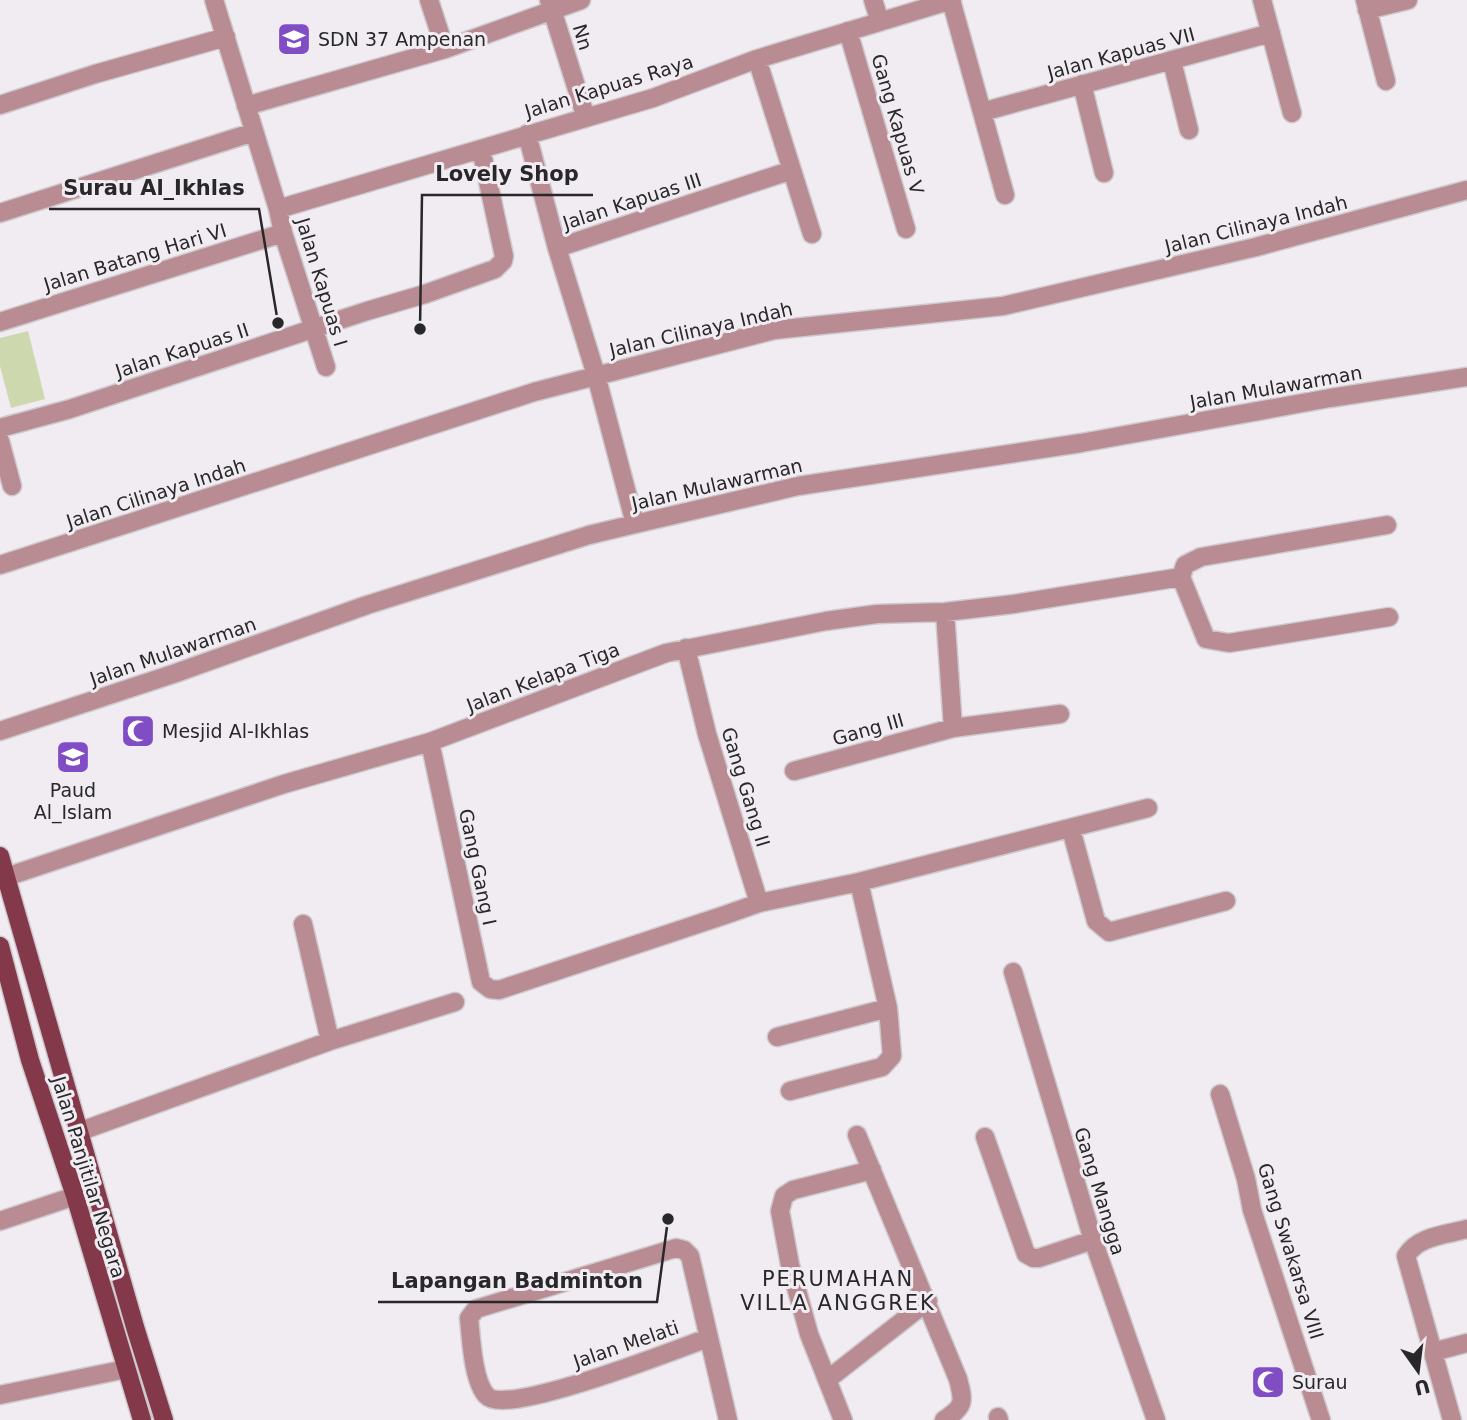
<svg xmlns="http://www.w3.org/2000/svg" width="1467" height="1420" viewBox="0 0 1467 1420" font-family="'DejaVu Sans',sans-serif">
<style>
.green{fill:#cdd8af}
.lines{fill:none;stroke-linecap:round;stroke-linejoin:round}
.minor-casing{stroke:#cdc9cd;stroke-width:21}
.major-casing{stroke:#cdc9cd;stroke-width:21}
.minor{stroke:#b98c93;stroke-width:18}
.major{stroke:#84394a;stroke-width:18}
.labels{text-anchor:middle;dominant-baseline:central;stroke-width:6;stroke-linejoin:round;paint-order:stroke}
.street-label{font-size:19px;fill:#282729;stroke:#f1ecf1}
.poi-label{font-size:19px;fill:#282729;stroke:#f1ecf1;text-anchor:start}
.neighbourhood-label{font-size:21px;letter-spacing:2px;fill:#282729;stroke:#f1ecf1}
.leader{fill:none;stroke:#282729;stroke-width:2.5}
.callout-dot{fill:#282729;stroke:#f1ecf1;stroke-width:2.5}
.callout-label{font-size:21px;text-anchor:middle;font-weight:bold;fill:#282729;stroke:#f1ecf1;stroke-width:6;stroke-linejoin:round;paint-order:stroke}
</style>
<rect width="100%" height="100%" fill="#f1ecf1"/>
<path class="green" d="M 28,331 L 45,399 L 11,408 L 0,366 L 0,338 Z"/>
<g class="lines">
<g class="minor-casing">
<path id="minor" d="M 214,0 L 278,209 L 283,233 L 326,367
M 429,0 L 445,49
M 549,0 L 586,118
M 873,0 L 880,22
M 951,0 L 1005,195
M 1262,0 L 1292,113
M 1365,0 L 1386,81
M 1367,10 L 1408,0
M 848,31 L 906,229
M 757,59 L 812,234
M 1172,61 L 1189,130
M 1082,84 L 1104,173
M 0,105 L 95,74 L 226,37
M 246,106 L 445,49 L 581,0
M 982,112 L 1271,33
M 527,134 L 557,248 L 792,170
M 278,209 L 653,98 L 757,59 L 952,0
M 0,213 L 254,132
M 557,248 L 596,375 L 635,524
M 0,322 L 283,233
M 0,428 L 70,409 L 367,311 L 425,294 L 495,269 L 503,261 L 504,256 L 481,149
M 0,441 L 12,486
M 1387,525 L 1201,557 L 1185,565 L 1181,577 L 1206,639 L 1229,643 L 1389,617
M 0,565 L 534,392 L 774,330 L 1003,306 L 1256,247 L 1467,190
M 945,612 L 953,728
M 0,731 L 173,674 L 367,605 L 589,535 L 635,524 L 798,486 L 1081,443 L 1330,398 L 1467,377
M 430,742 L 481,982 L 490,989 L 499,990 L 725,915 L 759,903 L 707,734 L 686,648
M 794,771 L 953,728 L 1060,714
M 1071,829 L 1096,921 L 1109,932 L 1226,901
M 6,877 L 284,784 L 430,742 L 666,653 L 826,621 L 877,614 L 945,612 L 1014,604 L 1181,577
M 759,903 L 859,882 L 1148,808
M 303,924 L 330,1041
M 1013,972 L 1093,1240 L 1156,1420
M 777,1037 L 888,1008
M 790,1091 L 882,1067 L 892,1056 L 888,1008 L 859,882
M 1220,1094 L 1246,1179 L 1252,1210 L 1321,1420
M 81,1131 L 330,1041 L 455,1002
M 857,1135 L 958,1379 C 964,1402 965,1406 944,1420
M 985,1137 L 1026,1254 L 1033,1258 L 1039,1258 L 1093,1240
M 0,1221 L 75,1196
M 708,1338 C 677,1349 506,1417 487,1396 C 473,1382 471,1338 469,1318 L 476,1309 L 676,1248 L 684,1250 L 690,1256 L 728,1420
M 1433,1352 L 1467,1343
M 827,1380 L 928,1301
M 0,1395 L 126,1369
M 998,1417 L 999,1420
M 843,1420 L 809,1334 L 790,1265 L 780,1211 L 784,1196 L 793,1190 L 872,1170
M 1452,1420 L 1406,1256 C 1418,1236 1445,1235 1467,1229"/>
</g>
<g class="major-casing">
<path id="major" d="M 0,856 L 135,1327 L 164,1420
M 0,946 L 30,1060 L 75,1196 L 142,1420"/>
</g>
<use href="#minor" class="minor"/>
<use href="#major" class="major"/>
</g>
<defs>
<g id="school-square" transform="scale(1.75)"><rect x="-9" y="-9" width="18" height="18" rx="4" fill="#814dc5" stroke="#f1ecf1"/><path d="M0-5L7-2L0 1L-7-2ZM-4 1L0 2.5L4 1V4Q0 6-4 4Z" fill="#fff"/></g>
<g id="mosque-square" transform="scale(1.75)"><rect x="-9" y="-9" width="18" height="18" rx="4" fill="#814dc5" stroke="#f1ecf1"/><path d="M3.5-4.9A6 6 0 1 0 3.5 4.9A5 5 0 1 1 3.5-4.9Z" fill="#fff"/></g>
</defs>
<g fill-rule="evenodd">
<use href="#school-square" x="294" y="39"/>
<use href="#mosque-square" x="138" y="731"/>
<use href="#school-square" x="73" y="757"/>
<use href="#mosque-square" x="1268" y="1382"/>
</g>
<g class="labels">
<g class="street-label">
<text transform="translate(583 37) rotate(73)">Nn</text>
<text transform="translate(1121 53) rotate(-15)">Jalan Kapuas VII</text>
<text transform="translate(609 86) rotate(-17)">Jalan Kapuas Raya</text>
<text transform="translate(898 124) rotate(74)">Gang Kapuas V</text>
<text transform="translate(632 201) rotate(-18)">Jalan Kapuas III</text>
<text transform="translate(1256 224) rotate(-14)">Jalan Cilinaya Indah</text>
<text transform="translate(135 257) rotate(-17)">Jalan Batang Hari VI</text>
<text transform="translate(322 282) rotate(73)">Jalan Kapuas I</text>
<text transform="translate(701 329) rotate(-13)">Jalan Cilinaya Indah</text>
<text transform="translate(182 350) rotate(-18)">Jalan Kapuas II</text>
<text transform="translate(1276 387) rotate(-10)">Jalan Mulawarman</text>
<text transform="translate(717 484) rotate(-13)">Jalan Mulawarman</text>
<text transform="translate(156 493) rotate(-18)">Jalan Cilinaya Indah</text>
<text transform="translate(173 651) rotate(-19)">Jalan Mulawarman</text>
<text transform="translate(543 677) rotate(-21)">Jalan Kelapa Tiga</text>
<text transform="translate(868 729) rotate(-16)">Gang III</text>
<text transform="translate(746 787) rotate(73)">Gang Gang II</text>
<text transform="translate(478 867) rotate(78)">Gang Gang I</text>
<text transform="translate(89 1177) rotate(73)">Jalan Panjitilar Negara</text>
<text transform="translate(1100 1191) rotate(73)">Gang Mangga</text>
<text transform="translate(1291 1251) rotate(73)">Gang Swakarsa VIII</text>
<text transform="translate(626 1344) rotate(-19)">Jalan Melati</text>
</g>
<g class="poi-label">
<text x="318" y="39">SDN 37 Ampenan</text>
<text x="162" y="731">Mesjid Al-Ikhlas</text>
<text x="73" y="790" text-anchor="middle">Paud<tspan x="73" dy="22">Al_Islam</tspan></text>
<text x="1292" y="1382">Surau</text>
</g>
<g class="neighbourhood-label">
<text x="838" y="1279">PERUMAHAN<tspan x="838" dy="24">VILLA ANGGREK</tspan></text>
</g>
</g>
<path class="leader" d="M420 329L422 195H593M278 323L259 209H49M668 1219L657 1302H378"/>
<g class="callout-dot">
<circle cx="420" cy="329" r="7"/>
<circle cx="278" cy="323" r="7"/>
<circle cx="668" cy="1219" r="7"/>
</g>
<g class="callout-label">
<text x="507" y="181">Lovely Shop</text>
<text x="154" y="195">Surau Al_Ikhlas</text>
<text x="517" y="1288">Lapangan Badminton</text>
</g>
<g transform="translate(1418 1371) rotate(166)" stroke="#f1ecf1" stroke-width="5" paint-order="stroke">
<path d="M0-5L12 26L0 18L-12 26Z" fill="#282729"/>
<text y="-10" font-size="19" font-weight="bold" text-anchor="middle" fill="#282729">U</text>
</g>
</svg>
